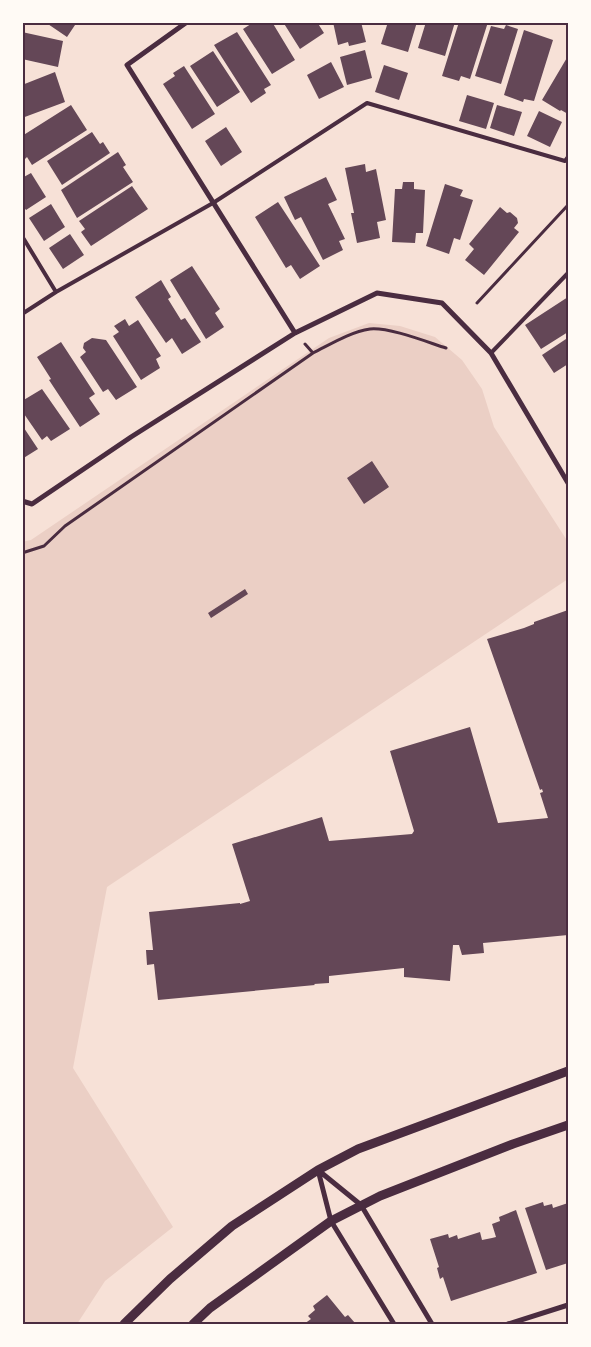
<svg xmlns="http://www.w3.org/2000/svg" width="591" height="1347" viewBox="0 0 591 1347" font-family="Commissioner,sans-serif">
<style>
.green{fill:#ebcfc5}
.building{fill:#644757}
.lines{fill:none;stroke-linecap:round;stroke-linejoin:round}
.path{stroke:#4a2c40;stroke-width:3}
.service{stroke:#4a2c40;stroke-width:4}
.minor{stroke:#4a2c40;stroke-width:5}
.tertiary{stroke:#4a2c40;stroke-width:9}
.neatline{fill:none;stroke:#4a2c40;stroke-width:2}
</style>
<rect width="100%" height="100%" fill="#f7e1d7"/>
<path class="green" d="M 369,323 L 400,326 L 435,337 L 462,360 L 482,389 L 494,427 L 568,542 L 568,579 L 107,887 L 73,1068 L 173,1227 L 105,1281 L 77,1324 L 23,1324 L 22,542 L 31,540 L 329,338 Z"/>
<path class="building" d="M 45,22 L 77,22 L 67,37 Z
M 254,22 L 272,22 L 295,60 L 272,74 L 243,29 Z
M 283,22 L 317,22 L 324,33 L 300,49 Z
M 333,22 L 361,22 L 366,42 L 349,46 L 348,42 L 338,45 Z
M 388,22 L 417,22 L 408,52 L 381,44 Z
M 426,22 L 455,22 L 445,56 L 418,48 Z
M 459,22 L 488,22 L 470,79 L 461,76 L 459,81 L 442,76 Z
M 506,25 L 518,29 L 501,84 L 475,76 L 491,26 L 504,29 Z
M 524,30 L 553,40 L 534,101 L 524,99 L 523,102 L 504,95 Z
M 22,32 L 63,41 L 58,67 L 22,59 Z
M 237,32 L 271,85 L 264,89 L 266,93 L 251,103 L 214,45 Z
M 365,50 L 372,78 L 347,85 L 340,57 Z
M 213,51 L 240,92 L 217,107 L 190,66 Z
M 568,56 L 568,114 L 561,110 L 560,111 L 542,100 Z
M 331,62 L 344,87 L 319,99 L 307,75 Z
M 384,65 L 408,73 L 399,100 L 375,92 Z
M 184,66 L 215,114 L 192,129 L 163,84 L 175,76 L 173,73 Z
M 55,72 L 65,102 L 22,118 L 22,85 Z
M 467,95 L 494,103 L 486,129 L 459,121 Z
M 71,105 L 87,130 L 32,165 L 27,157 L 25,159 L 22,155 L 22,136 Z
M 497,105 L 522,112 L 514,136 L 490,128 Z
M 539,111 L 562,122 L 550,147 L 527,136 Z
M 226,127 L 242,152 L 221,166 L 205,141 Z
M 92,132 L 100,144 L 103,142 L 110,153 L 62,185 L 47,161 Z
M 118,152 L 126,165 L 123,167 L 133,182 L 77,218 L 61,190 Z
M 365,164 L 366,172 L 376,169 L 386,220 L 377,222 L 380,238 L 357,243 L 351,213 L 354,213 L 345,168 Z
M 31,173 L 46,197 L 26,210 L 22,205 L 22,178 Z
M 326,177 L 337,200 L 328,204 L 345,239 L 339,241 L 343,250 L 323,260 L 301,217 L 295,220 L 284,197 Z
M 403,182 L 414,182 L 414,189 L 425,190 L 423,233 L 416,233 L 415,243 L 392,242 L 395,189 L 402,189 Z
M 445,184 L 463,190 L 460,196 L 473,200 L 460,240 L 454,238 L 449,254 L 426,246 Z
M 132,186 L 148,209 L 91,246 L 81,232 L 85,229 L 79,221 Z
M 278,202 L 320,266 L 300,279 L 291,265 L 286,268 L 255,217 Z
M 51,204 L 65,227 L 44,241 L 29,218 Z
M 500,207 L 507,213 L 510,212 L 517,218 L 518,223 L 514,228 L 519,232 L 484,275 L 465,260 L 474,249 L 469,244 Z
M 70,234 L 84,255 L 63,269 L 49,248 Z
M 192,266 L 220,309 L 215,313 L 224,327 L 206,339 L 170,280 Z
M 161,280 L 171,297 L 168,299 L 181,320 L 185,318 L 201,342 L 182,354 L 172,338 L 166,343 L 135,297 Z
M 568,297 L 568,332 L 541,349 L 525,325 Z
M 125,319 L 129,326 L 138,320 L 161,356 L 156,359 L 160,368 L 141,380 L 113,336 L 119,332 L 114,326 Z
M 92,338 L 106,340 L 137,387 L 116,400 L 108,389 L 103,392 L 80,357 L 86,352 L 83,348 L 84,343 Z
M 566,339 L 568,343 L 568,364 L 554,373 L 542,355 Z
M 61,342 L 95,394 L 89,398 L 100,414 L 80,427 L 49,380 L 51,379 L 37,357 Z
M 42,389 L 70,429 L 51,441 L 47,436 L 42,440 L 22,411 L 22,401 Z
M 22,425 L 38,449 L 22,459 Z
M 372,461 L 389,487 L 364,504 L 347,478 Z
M 245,589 L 248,594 L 211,618 L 208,613 Z
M 568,610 L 568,935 L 483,943 L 484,953 L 462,955 L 459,945 L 453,945 L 450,981 L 404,977 L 404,968 L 329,976 L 329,983 L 314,984 L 315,985 L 158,1000 L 154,964 L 147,965 L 146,950 L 153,950 L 149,912 L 240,903 L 240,904 L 250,901 L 232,844 L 322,817 L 329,841 L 412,834 L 414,831 L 390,751 L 470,727 L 498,823 L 548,818 L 540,793 L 543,792 L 542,789 L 540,790 L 487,639 L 524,628 L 534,624 L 534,622 Z
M 543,1202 L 544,1206 L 552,1204 L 553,1208 L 568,1203 L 568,1263 L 546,1270 L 525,1208 Z
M 516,1210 L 537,1273 L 451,1301 L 443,1277 L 440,1279 L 437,1268 L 439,1267 L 430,1239 L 448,1234 L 449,1238 L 457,1235 L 458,1239 L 480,1232 L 482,1240 L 492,1238 L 496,1237 L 492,1224 L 500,1221 L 499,1217 Z
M 327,1295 L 345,1317 L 348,1315 L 355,1323 L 304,1324 L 311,1319 L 308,1316 L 315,1310 L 313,1306 Z"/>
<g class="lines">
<path class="path" d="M 477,303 L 568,205
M 305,344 L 313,353
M 22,553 L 44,546 L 65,526 L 313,353 C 331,344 350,332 370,329 C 389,327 427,342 446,348"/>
<path class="service" d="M 22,236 L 56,292 L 22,314
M 56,292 L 213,203 L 367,103 L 565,161 L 568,157
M 491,353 L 568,273"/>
<path class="minor" d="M 187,22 L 127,65 L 295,333
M 22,501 L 32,504 L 131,437 L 295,333 L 377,293 L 442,303 L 491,353 L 568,483
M 318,1170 L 361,1205 L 432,1324
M 318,1170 L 331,1221 L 394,1324
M 508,1324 L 568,1305"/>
<path class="tertiary" d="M 124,1324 L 170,1279 L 232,1226 L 318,1170 L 358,1149 L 568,1071
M 193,1324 L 210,1308 L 331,1221 L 380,1196 L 513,1144 L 568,1125"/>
</g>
<rect width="591" height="1347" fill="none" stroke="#fffaf5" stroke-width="48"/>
<rect x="24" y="24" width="543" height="1299" class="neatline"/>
</svg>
